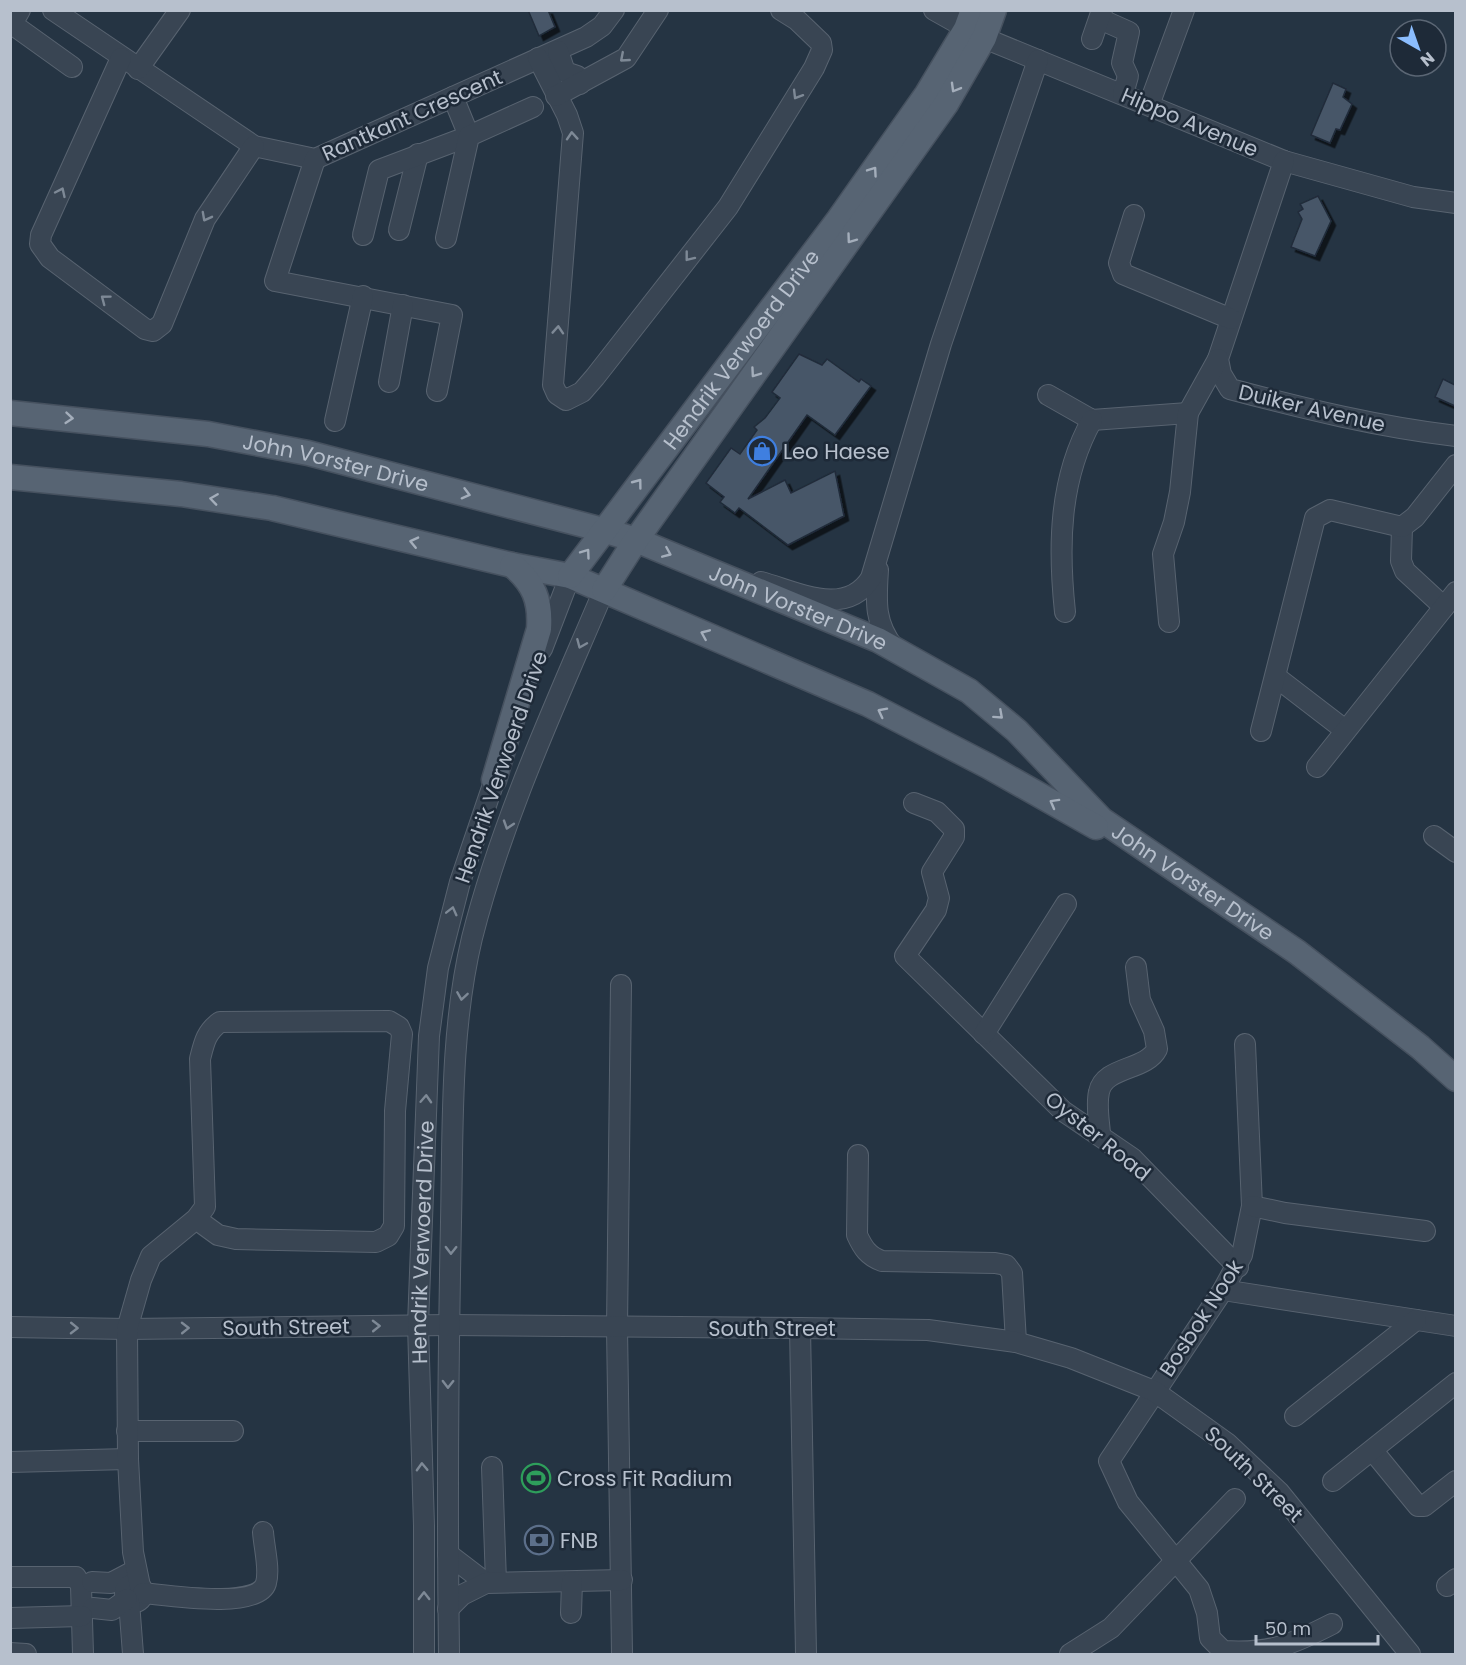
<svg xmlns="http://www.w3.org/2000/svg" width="1466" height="1665" viewBox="0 0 1466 1665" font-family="Poppins,sans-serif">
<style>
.building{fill:#465667;stroke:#202c3a;stroke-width:1.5;filter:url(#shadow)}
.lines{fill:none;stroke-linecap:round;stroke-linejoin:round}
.minor-casing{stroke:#586370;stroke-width:22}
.major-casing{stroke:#46515f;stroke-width:27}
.minor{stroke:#394553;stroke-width:20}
.major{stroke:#576473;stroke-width:24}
.oneway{stroke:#7e8996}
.oneway2{stroke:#a4aebb}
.labels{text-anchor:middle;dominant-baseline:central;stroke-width:5;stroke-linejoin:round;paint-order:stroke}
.street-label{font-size:21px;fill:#b7c0cd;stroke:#1e2a38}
.poi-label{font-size:21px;fill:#b7c0cd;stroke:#1e2a38;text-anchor:start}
</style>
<defs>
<filter id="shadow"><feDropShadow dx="4.5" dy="4.5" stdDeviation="0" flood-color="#0009"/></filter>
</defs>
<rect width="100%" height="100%" fill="#253443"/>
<path class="building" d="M 528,10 L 548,10 L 555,27 L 539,36 Z
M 1333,83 L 1346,89 L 1343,97 L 1352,104 L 1340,130 L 1336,129 L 1330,143 L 1311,135 Z
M 1318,196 L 1331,221 L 1315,256 L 1291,247 L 1302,219 L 1298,212 L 1303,209 L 1300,204 Z
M 799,354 L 822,365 L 827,359 L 859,382 L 861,379 L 871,386 L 835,435 L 807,415 L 748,499 L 785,480 L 791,493 L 835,471 L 844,516 L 788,545 L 739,508 L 735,513 L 720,502 L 724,497 L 706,483 L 731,448 L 740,454 L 757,430 L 754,427 L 765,418 L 780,398 L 772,392 Z
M 1443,379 L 1455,385 L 1455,406 L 1435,397 Z"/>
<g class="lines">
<g class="minor-casing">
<g id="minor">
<path d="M 20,10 L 12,24 L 72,67"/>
<path d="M 53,10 L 254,146 L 315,159 L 586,37 L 602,26 L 614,10"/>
<path d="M 934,10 L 984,38 L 1284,161 L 1413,197 L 1456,203"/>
<path d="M 1100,19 L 1129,32 L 1122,63 L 1128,76 L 1123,94"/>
<path d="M 1092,39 L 1102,10"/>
<path d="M 558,51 L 565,72 L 577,76 L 580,84"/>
<path d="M 121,58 L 41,235 L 40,244 L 50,258 L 145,329 L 153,331 L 162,324 L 205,219 L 254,146"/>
<path d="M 538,58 L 567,115 L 573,133 L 553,385 L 557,394 L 566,400 L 582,392 L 595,377 L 728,207 L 814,68 L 822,50 L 821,43 L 797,20 L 781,10"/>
<path d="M 138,69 L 180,10"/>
<path d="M 556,96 L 626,58 L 658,10"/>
<path d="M 1149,105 L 1184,10"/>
<path d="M 315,159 L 275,281 L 452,315 L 437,391"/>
<path d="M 1284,161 L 1218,359 L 1221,374 L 1230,389 C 1305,409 1379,427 1456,436"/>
<path d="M 1134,215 L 1119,263 L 1123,274 L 1231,319"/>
<path d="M 399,230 L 418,154"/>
<path d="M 363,235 L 379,170 L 469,136 L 453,97"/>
<path d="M 446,238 L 469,136 L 533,107"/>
<path d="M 389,382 L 403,305"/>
<path d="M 1048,395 L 1092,420 L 1188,413"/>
<path d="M 335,421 L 363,296"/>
<path d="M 1402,527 L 1401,561 L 1405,571 L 1444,607"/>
<path d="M 878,570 C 876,601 874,623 894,648"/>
<path d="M 761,582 C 797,592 846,618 871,578 L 941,344 L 1038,60"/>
<path d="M 1065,612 C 1058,546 1059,479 1092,420"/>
<path d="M 1169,622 L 1163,554 L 1174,522 L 1180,492 L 1188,413 L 1218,359"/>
<path d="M 542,649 L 570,576"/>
<path d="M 1276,677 L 1345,730"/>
<path d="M 1261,731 L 1315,518 L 1330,510 L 1402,527 L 1415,517 L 1456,465"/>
<path d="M 1317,767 L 1456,592"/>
<path d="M 914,803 L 937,812 L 954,829 L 954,837 L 932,872 L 939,898 L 936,910 L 905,956 L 1063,1111 L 1132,1158 L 1238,1267"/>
<path d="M 1434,836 L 1456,852"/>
<path d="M 621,985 L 617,1328 L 622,1654"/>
<path d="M 984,1034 L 1066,904"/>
<path d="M 1245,1044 L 1252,1206 L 1242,1255 L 1223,1290 L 1109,1461 L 1128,1502 L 1199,1589 L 1207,1613 L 1210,1638 L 1223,1651 C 1270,1654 1291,1645 1332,1624"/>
<path d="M 1100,1134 C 1099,1120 1096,1105 1099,1092 C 1104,1066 1146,1071 1157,1049 L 1154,1031 L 1140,1000 L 1136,967"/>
<path d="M 858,1155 L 857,1235 C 863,1248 868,1256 882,1261 L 995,1263 L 1006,1265 L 1012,1273 L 1016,1342"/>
<path d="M 1252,1206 L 1285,1213 L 1425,1231"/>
<path d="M 1223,1290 L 1456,1326"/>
<path d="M 10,1327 L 127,1329 L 449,1325 L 800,1328 L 928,1330 L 1016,1342 L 1071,1358 L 1154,1391 L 1228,1444 L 1279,1492 L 1410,1654"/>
<path d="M 800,1328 L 806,1654"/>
<path d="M 1295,1416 L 1416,1320"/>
<path d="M 127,1431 L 233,1431"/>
<path d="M 1373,1451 L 1418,1506 L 1424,1506 L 1456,1481"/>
<path d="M 10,1462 L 128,1459"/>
<path d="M 492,1467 L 496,1582"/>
<path d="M 1333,1481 L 1456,1383"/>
<path d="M 448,1554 L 486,1583"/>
<path d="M 10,1577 L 76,1577 L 81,1586 L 83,1654"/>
<path d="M 92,1582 L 111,1583 L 130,1573"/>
<circle cx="134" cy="1593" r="9"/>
<path d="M 140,1586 L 133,1552 L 128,1459 L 127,1329 L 141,1280 L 151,1256 L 196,1219 L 205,1207 L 200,1059 C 204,1043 206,1032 220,1022 L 389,1021 L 399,1027 L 402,1034 L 395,1111 L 394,1226 L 388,1236 L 376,1242 L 236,1239 L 218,1235 L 196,1219"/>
<path d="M 1447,1586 L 1456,1579"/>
<path d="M 143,1593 C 166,1595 258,1610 266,1583 C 270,1569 264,1547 263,1532"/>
<path d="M 129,1602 L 133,1654"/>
<path d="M 93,1608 L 112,1610 L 127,1599"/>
<path d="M 448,1609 L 462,1595 L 486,1583 L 622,1580"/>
<path d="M 571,1613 L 572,1582"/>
<path d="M 10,1618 L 82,1616"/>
<path d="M 10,1653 L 26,1654"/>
<path id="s1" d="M 424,1654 L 424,1526 L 418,1325 L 429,1036 L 438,968 L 460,882 L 499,767"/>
<path d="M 449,1654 C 447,1510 448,1366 451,1222 C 453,1128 450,1030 472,938 C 502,819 556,703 604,590"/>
<path d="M 1070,1654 L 1111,1628 L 1235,1499"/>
</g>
</g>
<g class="major-casing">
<g id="major">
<path id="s2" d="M 10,413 L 208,434 L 308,453 L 603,530 L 636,540 L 878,640 L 969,691 L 1017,731 L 1102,820 L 1297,952 L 1420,1047 L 1456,1079"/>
<path d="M 10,477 L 181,494 L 272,508 L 512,565 L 570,576 L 868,704 L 988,766 L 1096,827"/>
<path id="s3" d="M 570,576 L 839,219 L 927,94 L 966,29 L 973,10"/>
<path d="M 604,590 L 636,540 L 946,104 L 984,38 L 994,10"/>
<path d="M 494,780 L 539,629 C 541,601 534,583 512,565"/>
</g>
</g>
<use href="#minor" class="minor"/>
<use href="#major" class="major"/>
</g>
<defs><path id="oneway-chevron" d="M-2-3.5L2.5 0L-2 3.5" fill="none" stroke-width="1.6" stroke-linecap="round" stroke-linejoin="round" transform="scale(1.5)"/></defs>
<g class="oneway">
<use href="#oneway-chevron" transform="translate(624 58) rotate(139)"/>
<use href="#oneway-chevron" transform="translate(797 95) rotate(121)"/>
<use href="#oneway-chevron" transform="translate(572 136) rotate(-94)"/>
<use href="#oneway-chevron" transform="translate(61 192) rotate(-65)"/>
<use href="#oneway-chevron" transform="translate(206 217) rotate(118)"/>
<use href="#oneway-chevron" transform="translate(689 257) rotate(128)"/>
<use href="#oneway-chevron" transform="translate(105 299) rotate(-143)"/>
<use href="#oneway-chevron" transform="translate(558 330) rotate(-86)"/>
<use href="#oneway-chevron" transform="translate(581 644) rotate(113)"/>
<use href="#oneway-chevron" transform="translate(508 825) rotate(108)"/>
<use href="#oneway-chevron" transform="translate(452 911) rotate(-76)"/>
<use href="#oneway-chevron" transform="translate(462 996) rotate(99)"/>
<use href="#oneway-chevron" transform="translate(426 1099) rotate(-87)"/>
<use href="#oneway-chevron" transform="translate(451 1250) rotate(91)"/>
<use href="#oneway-chevron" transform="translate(376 1326) rotate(-1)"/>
<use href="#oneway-chevron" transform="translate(74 1328) rotate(1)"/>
<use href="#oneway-chevron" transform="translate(185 1328) rotate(-1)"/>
<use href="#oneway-chevron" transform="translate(448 1384) rotate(91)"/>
<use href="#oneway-chevron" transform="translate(422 1467) rotate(-92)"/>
<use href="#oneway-chevron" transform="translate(424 1596) rotate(-90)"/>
</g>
<g class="oneway2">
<use href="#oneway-chevron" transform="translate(955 88) rotate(120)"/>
<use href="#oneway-chevron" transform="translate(873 171) rotate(-55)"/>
<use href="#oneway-chevron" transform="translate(851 239) rotate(126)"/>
<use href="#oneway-chevron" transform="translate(755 373) rotate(125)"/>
<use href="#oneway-chevron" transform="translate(69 418) rotate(5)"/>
<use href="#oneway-chevron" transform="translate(638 483) rotate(-53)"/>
<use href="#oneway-chevron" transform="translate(466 494) rotate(15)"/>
<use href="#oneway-chevron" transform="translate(214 499) rotate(-172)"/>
<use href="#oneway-chevron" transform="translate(414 542) rotate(-167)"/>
<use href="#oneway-chevron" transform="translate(586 553) rotate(-54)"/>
<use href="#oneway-chevron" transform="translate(667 553) rotate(23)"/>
<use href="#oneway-chevron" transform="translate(705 634) rotate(-157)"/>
<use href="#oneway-chevron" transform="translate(882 712) rotate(-153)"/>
<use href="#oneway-chevron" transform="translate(999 715) rotate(42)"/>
<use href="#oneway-chevron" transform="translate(1054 803) rotate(-151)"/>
</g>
<defs>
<g id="shop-ring" transform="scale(1.5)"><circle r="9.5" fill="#1e2a38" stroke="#3f7fe0" stroke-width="1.5"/><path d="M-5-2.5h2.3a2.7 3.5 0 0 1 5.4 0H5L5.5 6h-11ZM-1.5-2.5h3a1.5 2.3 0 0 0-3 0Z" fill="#3f7fe0"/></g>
<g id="stadium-ring" transform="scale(1.5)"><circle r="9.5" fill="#1e2a38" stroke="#2e9e5b" stroke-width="1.5"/><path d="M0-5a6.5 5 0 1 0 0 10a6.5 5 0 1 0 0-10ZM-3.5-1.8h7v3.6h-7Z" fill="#2e9e5b"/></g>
<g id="bank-ring" transform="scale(1.5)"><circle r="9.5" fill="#1e2a38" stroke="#5c6f8a" stroke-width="1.5"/><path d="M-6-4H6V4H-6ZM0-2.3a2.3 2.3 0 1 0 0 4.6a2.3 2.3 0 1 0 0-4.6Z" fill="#5c6f8a"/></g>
</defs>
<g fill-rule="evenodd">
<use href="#shop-ring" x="762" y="451"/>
<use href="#stadium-ring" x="536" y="1478"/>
<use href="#bank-ring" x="539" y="1540"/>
</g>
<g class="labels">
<g class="street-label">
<text transform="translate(412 115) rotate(-24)">Rantkant Crescent</text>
<text transform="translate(1190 122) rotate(23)">Hippo Avenue</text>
<text stroke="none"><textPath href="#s3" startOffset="284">Hendrik Verwoerd Drive</textPath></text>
<text transform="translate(1312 408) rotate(13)">Duiker Avenue</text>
<text stroke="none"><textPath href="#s2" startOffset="330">John Vorster Drive</textPath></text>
<text stroke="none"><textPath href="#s2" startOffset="816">John Vorster Drive</textPath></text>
<text transform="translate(501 767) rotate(-71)">Hendrik Verwoerd Drive</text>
<text stroke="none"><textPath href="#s2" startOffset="1302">John Vorster Drive</textPath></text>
<text transform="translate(1098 1136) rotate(39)">Oyster Road</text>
<text stroke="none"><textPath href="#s1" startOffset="412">Hendrik Verwoerd Drive</textPath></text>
<text transform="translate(1201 1318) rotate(-57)">Bosbok Nook</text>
<text transform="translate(286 1327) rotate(-1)">South Street</text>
<text x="772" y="1328">South Street</text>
<text transform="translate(1254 1474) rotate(44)">South Street</text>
</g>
<g class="poi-label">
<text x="783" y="451">Leo Haese</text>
<text x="557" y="1478">Cross Fit Radium</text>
<text x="560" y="1540">FNB</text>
</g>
</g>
<rect width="1466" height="1665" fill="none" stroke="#b7c0cd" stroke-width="24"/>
<g transform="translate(1418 48) rotate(140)"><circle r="28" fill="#1e2a38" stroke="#5b6674" stroke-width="1.5"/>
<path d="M0-4.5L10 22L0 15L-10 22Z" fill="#8bbdfe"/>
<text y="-9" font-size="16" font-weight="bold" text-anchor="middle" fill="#b7c0cd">N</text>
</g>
<path d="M1256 1635v9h122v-9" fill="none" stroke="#b7c0cd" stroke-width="3"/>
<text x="1265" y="1635" font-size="18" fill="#b7c0cd" stroke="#1e2a38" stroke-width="4.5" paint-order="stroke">50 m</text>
</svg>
